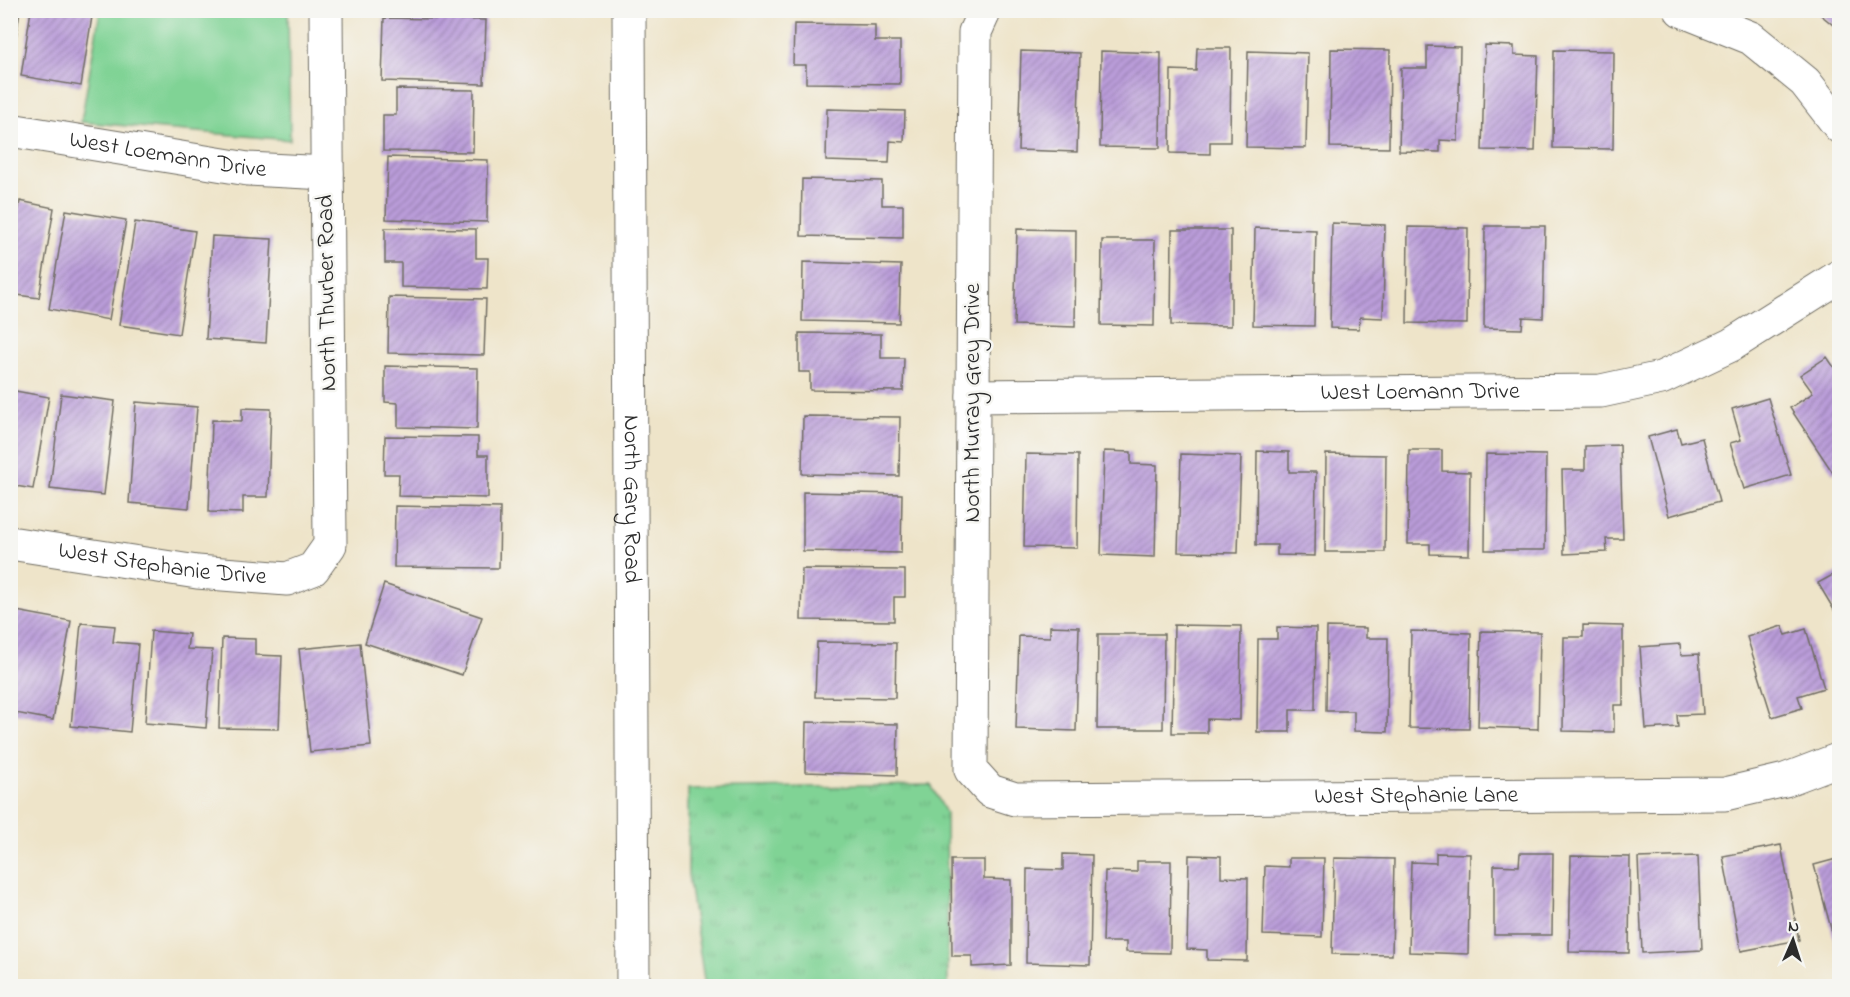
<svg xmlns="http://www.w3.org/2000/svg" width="1850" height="997" viewBox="0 0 1850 997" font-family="'Indie Flower',sans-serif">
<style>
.grass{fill:url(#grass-tufts);stroke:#567f60;stroke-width:1.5}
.park{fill:#80d395;stroke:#567f60;stroke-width:1.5}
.building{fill:url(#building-hatch)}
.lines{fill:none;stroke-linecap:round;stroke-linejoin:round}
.street-casing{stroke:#6f6c62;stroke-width:35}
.secondary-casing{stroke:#6f6c62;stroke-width:35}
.street{stroke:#fff;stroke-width:33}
.secondary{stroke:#fff;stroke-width:33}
.labels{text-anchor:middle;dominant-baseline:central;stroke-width:5;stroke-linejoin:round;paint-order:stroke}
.street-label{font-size:24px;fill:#2b2b2b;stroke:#f6f6f2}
</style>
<defs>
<pattern id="grass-tufts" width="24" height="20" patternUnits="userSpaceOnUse" patternTransform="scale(1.5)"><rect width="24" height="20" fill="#80d395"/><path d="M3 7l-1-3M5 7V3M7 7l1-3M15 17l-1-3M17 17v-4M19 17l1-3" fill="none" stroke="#6fb581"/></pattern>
<pattern id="building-hatch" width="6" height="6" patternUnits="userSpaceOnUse" patternTransform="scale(1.5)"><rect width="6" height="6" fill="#ba9cd9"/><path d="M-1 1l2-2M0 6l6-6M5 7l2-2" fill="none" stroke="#977fb0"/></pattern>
</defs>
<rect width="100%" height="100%" fill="#f6f6f2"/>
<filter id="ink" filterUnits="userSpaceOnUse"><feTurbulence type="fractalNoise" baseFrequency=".0167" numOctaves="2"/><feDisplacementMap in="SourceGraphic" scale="12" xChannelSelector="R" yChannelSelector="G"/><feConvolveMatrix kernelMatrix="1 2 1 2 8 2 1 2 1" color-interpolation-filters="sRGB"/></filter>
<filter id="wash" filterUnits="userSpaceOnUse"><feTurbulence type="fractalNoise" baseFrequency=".008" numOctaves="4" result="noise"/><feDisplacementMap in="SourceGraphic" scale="24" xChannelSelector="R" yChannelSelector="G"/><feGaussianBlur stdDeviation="1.35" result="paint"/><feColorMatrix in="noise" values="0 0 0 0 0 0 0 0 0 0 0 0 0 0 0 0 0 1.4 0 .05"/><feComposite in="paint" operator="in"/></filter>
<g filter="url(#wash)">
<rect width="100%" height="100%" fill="#eee4c9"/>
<path class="grass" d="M 931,785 L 946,813 L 948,986 L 705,986 L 688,875 L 688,789 Z"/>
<path class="park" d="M 100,11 L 288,11 L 290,140 L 81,122 Z"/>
<g id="blocks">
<path class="building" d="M 10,10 L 20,10 L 12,65 L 10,65 Z
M 31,10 L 93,10 L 81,86 L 21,76 Z
M 1815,10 L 1840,10 L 1840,18 L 1833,25 Z
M 384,18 L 486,20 L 484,84 L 382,81 Z
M 794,24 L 875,25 L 875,41 L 900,41 L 900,84 L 806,83 L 806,65 L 793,65 Z
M 1485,45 L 1514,46 L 1514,55 L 1538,56 L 1535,151 L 1482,150 Z
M 1427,46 L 1460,47 L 1458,141 L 1440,140 L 1440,152 L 1399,151 L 1401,68 L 1427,68 Z
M 1197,48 L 1231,48 L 1230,142 L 1210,142 L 1210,154 L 1170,153 L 1171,70 L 1196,71 Z
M 1331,49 L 1390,50 L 1389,148 L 1330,147 Z
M 1554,50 L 1614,51 L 1613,149 L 1553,148 Z
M 1021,51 L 1080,53 L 1077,152 L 1018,150 Z
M 1101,51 L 1161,53 L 1160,148 L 1100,147 Z
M 1248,51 L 1308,53 L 1306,148 L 1246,147 Z
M 396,89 L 474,90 L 473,152 L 383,151 L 383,115 L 396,115 Z
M 827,109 L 905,111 L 904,142 L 890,141 L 889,163 L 826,161 Z
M 388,157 L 488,160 L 487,222 L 386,219 Z
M 802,179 L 882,181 L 882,205 L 903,205 L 903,238 L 801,236 Z
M 20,201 L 54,208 L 39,298 L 10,294 L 10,216 L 17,218 Z
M 66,210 L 126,220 L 109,320 L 49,309 Z
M 135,222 L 195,231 L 179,334 L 119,325 Z
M 1332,223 L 1385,225 L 1383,318 L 1360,317 L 1359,329 L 1330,328 Z
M 1485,226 L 1545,226 L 1543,318 L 1523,317 L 1522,329 L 1484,328 Z
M 1408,227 L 1468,228 L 1467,324 L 1407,323 Z
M 385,228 L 476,229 L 476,258 L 488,258 L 487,289 L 401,287 L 401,263 L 385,263 Z
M 1255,228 L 1316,230 L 1314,326 L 1253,325 Z
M 1017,229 L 1076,230 L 1075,327 L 1014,325 Z
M 1172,230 L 1231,230 L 1231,326 L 1171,325 Z
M 212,236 L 272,239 L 266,343 L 206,339 Z
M 1102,240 L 1155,240 L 1154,326 L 1101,325 Z
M 803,262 L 901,265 L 899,323 L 802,321 Z
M 389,297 L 486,299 L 484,355 L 388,353 Z
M 799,333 L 881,334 L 881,358 L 904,358 L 903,391 L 810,390 L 810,372 L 799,372 Z
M 1827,357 L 1840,376 L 1840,469 L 1833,473 L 1790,408 L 1813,393 L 1800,375 Z
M 385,366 L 478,368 L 477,429 L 398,427 L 398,403 L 385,402 Z
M 10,390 L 49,397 L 33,489 L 10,485 Z
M 61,394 L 115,401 L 104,495 L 50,489 Z
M 1768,398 L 1791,475 L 1744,489 L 1730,443 L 1741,440 L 1732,409 Z
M 136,402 L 197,407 L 189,508 L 129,503 Z
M 242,408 L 271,409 L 268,497 L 243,497 L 243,513 L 209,512 L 212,420 L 242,421 Z
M 803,416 L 900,417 L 899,476 L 802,474 Z
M 1677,429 L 1681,443 L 1702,438 L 1719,502 L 1669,516 L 1648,437 Z
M 385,436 L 478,437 L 478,455 L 488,455 L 488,498 L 398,496 L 399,474 L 384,474 Z
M 1620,445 L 1623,539 L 1606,539 L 1607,552 L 1564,554 L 1562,470 L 1585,470 L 1585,446 Z
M 1409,450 L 1442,450 L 1442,471 L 1470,472 L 1469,555 L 1430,554 L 1430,544 L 1408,544 Z
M 1104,451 L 1131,452 L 1131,464 L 1157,465 L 1155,557 L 1101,555 Z
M 1257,451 L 1289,452 L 1289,472 L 1316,472 L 1315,556 L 1277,555 L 1277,545 L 1256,545 Z
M 1026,454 L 1078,455 L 1077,548 L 1024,547 Z
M 1181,454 L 1241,456 L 1238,553 L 1178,552 Z
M 1326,454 L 1386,455 L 1385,552 L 1325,552 Z
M 1486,454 L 1546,455 L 1545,550 L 1485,550 Z
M 803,492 L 902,494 L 901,553 L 803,551 Z
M 395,506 L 500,508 L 499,568 L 394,567 Z
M 802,569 L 905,570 L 905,597 L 894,597 L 894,621 L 801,620 Z
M 1840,571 L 1840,620 L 1818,583 Z
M 384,584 L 482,617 L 462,675 L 365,643 Z
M 11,610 L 71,621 L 53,720 L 10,712 Z
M 81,623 L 115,626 L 113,642 L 138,644 L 130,732 L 71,726 Z
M 1174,625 L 1241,626 L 1240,720 L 1207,719 L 1207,733 L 1172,733 Z
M 1583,625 L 1623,626 L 1623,705 L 1614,705 L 1614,732 L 1563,731 L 1564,637 L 1583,637 Z
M 1050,626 L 1079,627 L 1076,731 L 1016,729 L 1019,636 L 1050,637 Z
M 1782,626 L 1786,635 L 1806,629 L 1824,688 L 1798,696 L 1802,708 L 1772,717 L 1747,637 Z
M 1277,627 L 1316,628 L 1315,710 L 1290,710 L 1290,732 L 1257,732 L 1258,639 L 1277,639 Z
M 1327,627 L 1366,628 L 1366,638 L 1388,638 L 1387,732 L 1354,731 L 1354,711 L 1326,711 Z
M 151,631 L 189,634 L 187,649 L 212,650 L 206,728 L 145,723 Z
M 1411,631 L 1471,633 L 1469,729 L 1409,728 Z
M 1481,631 L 1540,632 L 1538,729 L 1478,727 Z
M 1098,634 L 1164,634 L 1163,729 L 1097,729 Z
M 222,638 L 255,639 L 255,655 L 282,656 L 279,729 L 219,728 Z
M 817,642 L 896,643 L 895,698 L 815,697 Z
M 360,643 L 371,746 L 310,752 L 299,649 Z
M 1680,644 L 1681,655 L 1699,654 L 1703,714 L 1677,715 L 1678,727 L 1646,729 L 1640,647 Z
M 806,722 L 898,724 L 897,775 L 805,772 Z
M 1781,845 L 1799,940 L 1741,951 L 1723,856 Z
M 1436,853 L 1470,854 L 1468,954 L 1409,952 L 1411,862 L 1436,863 Z
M 1520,853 L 1553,853 L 1552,935 L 1494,935 L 1494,865 L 1519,866 Z
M 1063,854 L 1092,855 L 1090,965 L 1026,963 L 1027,869 L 1063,870 Z
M 1189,855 L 1221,856 L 1221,877 L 1248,878 L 1247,961 L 1207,960 L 1207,950 L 1187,949 Z
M 1571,856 L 1630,857 L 1629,953 L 1569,952 Z
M 1698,856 L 1702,950 L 1642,953 L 1638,858 Z
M 1289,858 L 1324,858 L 1322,937 L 1263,935 L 1265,866 L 1289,867 Z
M 1334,858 L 1394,859 L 1392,955 L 1332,954 Z
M 1840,858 L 1840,950 L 1837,951 L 1814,865 Z
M 951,860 L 984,860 L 984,879 L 1011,880 L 1011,965 L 972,967 L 972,956 L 952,956 Z
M 1137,861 L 1171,861 L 1170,953 L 1126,952 L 1126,942 L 1103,942 L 1105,871 L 1137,872 Z"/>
</g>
</g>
<g filter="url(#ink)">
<use href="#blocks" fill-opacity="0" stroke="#6f6c62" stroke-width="1.5"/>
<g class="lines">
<g class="street-casing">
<g id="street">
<path id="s1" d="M 985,10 L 975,32 L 971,770 L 990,791 L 1015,799 L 1725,794 L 1785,780 L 1840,759"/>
<path d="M 1681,10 L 1751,38 L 1805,82 L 1840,127"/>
<path id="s2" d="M 10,130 L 248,169 L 327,173"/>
<path id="s3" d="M 973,396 L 1601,391 L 1661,378 L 1731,345 L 1840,276"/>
<path id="s4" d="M 10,543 L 197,572 L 287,579 L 313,569 L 330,545 L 326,10"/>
</g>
</g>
<g class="secondary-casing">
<g id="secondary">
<path id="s5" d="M 629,10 L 633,986"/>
</g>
</g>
<use href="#street" class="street"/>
<use href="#secondary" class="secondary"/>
</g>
</g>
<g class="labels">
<g class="street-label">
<text stroke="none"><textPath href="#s2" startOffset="160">West Loemann Drive</textPath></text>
<text transform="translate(328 293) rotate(-91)">North Thurber Road</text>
<text stroke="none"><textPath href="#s3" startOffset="447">West Loemann Drive</textPath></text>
<text transform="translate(973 403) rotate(-90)">North Murray Grey Drive</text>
<text stroke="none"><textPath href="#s5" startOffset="489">North Gary Road</textPath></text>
<text stroke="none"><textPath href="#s4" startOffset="154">West Stephanie Drive</textPath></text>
<text stroke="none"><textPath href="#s1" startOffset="1218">West Stephanie Lane</textPath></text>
</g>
</g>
<rect width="1850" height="997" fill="none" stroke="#f6f6f2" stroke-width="36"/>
<g transform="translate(1793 940) rotate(3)" stroke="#f6f6f2" stroke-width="4.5" paint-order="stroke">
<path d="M0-4.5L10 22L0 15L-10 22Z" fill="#2b2b2b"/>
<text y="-9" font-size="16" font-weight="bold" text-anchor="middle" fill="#2b2b2b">N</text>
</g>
</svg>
